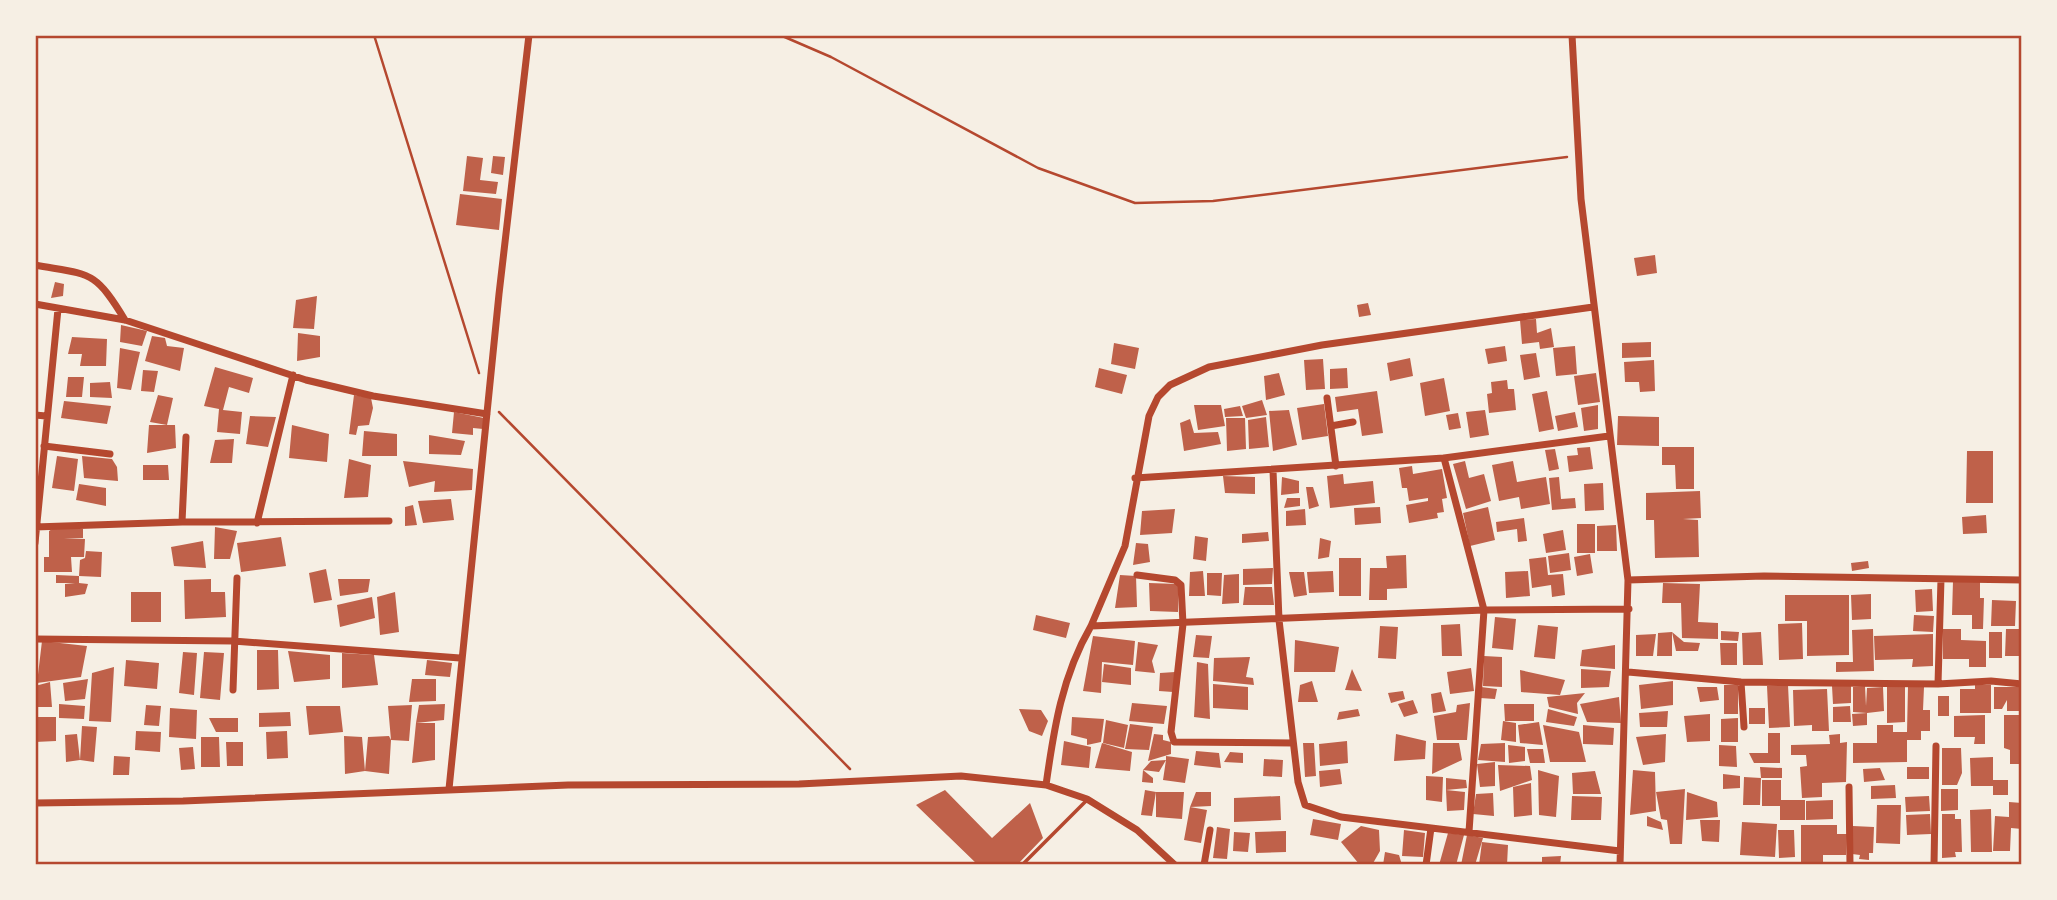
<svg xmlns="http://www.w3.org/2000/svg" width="2057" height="900" viewBox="0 0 2057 900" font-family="'Open Sans',sans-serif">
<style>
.building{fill:#bf614a}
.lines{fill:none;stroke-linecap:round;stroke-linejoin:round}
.path{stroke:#b5482f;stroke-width:2.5}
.service{stroke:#b5482f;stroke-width:3.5}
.minor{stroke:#b5482f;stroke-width:7}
.neatline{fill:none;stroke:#b5482f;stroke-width:2.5}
</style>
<rect width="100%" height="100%" fill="#f6efe4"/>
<path class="building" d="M 467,156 L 483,158 L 480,180 L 498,182 L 496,194 L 463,191 Z
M 493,156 L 505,157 L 503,175 L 491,173 Z
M 460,194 L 502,199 L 499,230 L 456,225 Z
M 1655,255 L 1657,273 L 1637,276 L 1634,258 Z
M 55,282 L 64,284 L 63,296 L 51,298 Z
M 317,296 L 314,329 L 293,328 L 296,300 Z
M 1368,303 L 1371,315 L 1359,317 L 1357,305 Z
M 1536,319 L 1537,333 L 1551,328 L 1554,347 L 1540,349 L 1539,342 L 1522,344 L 1520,320 Z
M 121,325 L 147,331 L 142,346 L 120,342 Z
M 298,333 L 320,336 L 320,357 L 297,361 Z
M 152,336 L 165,338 L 167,346 L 184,348 L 180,371 L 145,361 Z
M 72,337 L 107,339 L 106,366 L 80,366 L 82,354 L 68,354 Z
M 1651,342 L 1651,357 L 1622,358 L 1622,343 Z
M 1114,343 L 1139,348 L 1135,369 L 1111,364 Z
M 1505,346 L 1507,361 L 1488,364 L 1485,349 Z
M 1575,346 L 1577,374 L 1556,376 L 1553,348 Z
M 120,348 L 140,352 L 131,390 L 117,388 Z
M 1536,353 L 1540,377 L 1524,380 L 1520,355 Z
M 1410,358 L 1413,376 L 1390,381 L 1387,363 Z
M 1323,359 L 1325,389 L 1306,390 L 1304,360 Z
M 1654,360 L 1655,391 L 1640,392 L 1639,382 L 1625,382 L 1624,362 Z
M 215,367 L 253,378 L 249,393 L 229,387 L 223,410 L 242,412 L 240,434 L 217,432 L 219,409 L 204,406 Z
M 1099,368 L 1127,375 L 1122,394 L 1095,387 Z
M 1347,368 L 1348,388 L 1330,389 L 1330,369 Z
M 143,370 L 158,371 L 154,392 L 141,391 Z
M 1279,373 L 1285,395 L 1266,400 L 1264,376 Z
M 1596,373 L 1600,402 L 1578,405 L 1574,376 Z
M 68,377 L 84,377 L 82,397 L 66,397 Z
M 1444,378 L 1450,411 L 1425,416 L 1420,383 Z
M 1507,380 L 1508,389 L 1514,389 L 1516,410 L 1489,413 L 1487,394 L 1492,393 L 1491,382 Z
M 110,382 L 112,398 L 90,397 L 90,383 Z
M 1377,391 L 1383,433 L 1362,436 L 1358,409 L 1337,412 L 1335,397 Z
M 1547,391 L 1554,429 L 1539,432 L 1532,394 Z
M 158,395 L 173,398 L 167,425 L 175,425 L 176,448 L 147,453 L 149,425 L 167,425 L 150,422 Z
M 354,395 L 371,398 L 373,408 L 369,425 L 358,426 L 356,435 L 349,434 Z
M 1262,400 L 1267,415 L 1246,418 L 1242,406 Z
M 64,401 L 111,406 L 107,424 L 61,418 Z
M 1324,404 L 1328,436 L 1302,440 L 1297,408 Z
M 1194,405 L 1221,405 L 1225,426 L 1198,430 Z
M 1598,405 L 1598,429 L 1584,431 L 1581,408 Z
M 1240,406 L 1243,416 L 1225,417 L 1224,409 Z
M 1289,410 L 1297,445 L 1273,451 L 1269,411 Z
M 1485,410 L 1489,435 L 1470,438 L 1466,412 Z
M 454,412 L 484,418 L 483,429 L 473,428 L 473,435 L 452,433 Z
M 1575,412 L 1578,427 L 1558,431 L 1555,416 Z
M 1458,413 L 1461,428 L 1449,430 L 1446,415 Z
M 250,416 L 276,417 L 268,447 L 246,444 Z
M 1618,416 L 1659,417 L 1659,446 L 1617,445 Z
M 1266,417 L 1269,447 L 1249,449 L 1248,420 Z
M 1226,418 L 1245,418 L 1246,449 L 1227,451 Z
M 1190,419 L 1194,433 L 1218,432 L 1221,444 L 1184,451 L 1180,423 Z
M 292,425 L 329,434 L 327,462 L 289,458 Z
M 364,431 L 397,434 L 397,456 L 362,456 Z
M 429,435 L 465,441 L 461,455 L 429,454 Z
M 234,439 L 232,463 L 210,463 L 215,440 Z
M 1590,447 L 1593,469 L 1569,472 L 1567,456 L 1578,455 L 1577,448 Z
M 1662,447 L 1694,447 L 1694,489 L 1676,489 L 1675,465 L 1662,465 Z
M 1555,449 L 1559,469 L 1549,471 L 1545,450 Z
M 1967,451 L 1993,451 L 1993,503 L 1966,503 Z
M 57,456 L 78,459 L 74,491 L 52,488 Z
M 82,456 L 112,459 L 117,467 L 118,481 L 84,478 Z
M 349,459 L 371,465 L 368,497 L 344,498 Z
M 403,461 L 473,469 L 472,490 L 434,492 L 435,481 L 409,487 Z
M 1465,461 L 1469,478 L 1484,474 L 1491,501 L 1466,509 L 1453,464 Z
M 1513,461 L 1517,482 L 1546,477 L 1550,504 L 1521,509 L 1519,497 L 1499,501 L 1492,465 Z
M 143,465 L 168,465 L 169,480 L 143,480 Z
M 1412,466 L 1413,474 L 1442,469 L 1447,498 L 1442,499 L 1444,512 L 1437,513 L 1438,518 L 1409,523 L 1406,505 L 1428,501 L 1428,498 L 1409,501 L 1407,488 L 1402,488 L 1399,468 Z
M 1343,474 L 1344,484 L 1373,481 L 1375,503 L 1330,508 L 1327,476 Z
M 1223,476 L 1255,477 L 1255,494 L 1225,493 Z
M 1282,477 L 1299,481 L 1299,493 L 1281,495 Z
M 1559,477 L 1561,499 L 1575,498 L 1576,508 L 1552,510 L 1549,478 Z
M 1603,483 L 1604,510 L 1585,511 L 1584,484 Z
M 79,484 L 106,488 L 106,506 L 76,500 Z
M 1306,487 L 1313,487 L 1319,506 L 1309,509 Z
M 1700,491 L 1701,518 L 1683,519 L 1698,520 L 1699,557 L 1655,558 L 1654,520 L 1646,520 L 1646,493 Z
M 1287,498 L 1300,498 L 1300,506 L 1284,508 Z
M 451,499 L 454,520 L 423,523 L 418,501 Z
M 413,505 L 417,525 L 405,526 L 405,507 Z
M 1380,507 L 1381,523 L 1355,525 L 1354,508 Z
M 1488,507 L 1495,540 L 1470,546 L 1463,513 Z
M 1175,509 L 1172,533 L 1140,535 L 1142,511 Z
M 1305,509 L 1306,525 L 1286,526 L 1286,511 Z
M 1986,515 L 1987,533 L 1963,534 L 1962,517 Z
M 1524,518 L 1527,541 L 1518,542 L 1517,529 L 1497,532 L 1496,522 Z
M 1577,524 L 1595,524 L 1595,553 L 1577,553 Z
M 1616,525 L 1617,551 L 1597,551 L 1597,526 Z
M 215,527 L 237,531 L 230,559 L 214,559 Z
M 54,528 L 83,529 L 83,538 L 64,538 L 85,539 L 84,557 L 71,557 L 72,572 L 44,572 L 44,557 L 49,557 L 49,531 Z
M 1563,530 L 1566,550 L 1546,553 L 1543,534 Z
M 1268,532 L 1269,541 L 1242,543 L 1242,534 Z
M 1195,536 L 1208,538 L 1206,561 L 1193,559 Z
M 281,537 L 286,566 L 241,572 L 237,543 Z
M 1320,538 L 1331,541 L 1329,557 L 1318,559 Z
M 203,541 L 206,568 L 174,566 L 171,547 Z
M 1136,543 L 1148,544 L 1150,562 L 1133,565 Z
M 86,551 L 102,552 L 101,577 L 79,576 L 79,583 L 88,584 L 85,594 L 65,597 L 65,584 L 75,583 L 56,583 L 56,575 L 79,576 L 80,560 L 85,558 Z
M 1569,553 L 1571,570 L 1550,573 L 1548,556 Z
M 1590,554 L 1593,573 L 1577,576 L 1574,557 Z
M 1406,555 L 1407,588 L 1387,589 L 1387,600 L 1369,600 L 1370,568 L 1387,568 L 1386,556 Z
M 1546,557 L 1548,575 L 1563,574 L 1565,595 L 1552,597 L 1551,585 L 1532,588 L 1529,559 Z
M 1339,558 L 1361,558 L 1361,596 L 1339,596 Z
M 1868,561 L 1869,568 L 1852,571 L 1851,563 Z
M 1273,568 L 1272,584 L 1243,585 L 1243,569 Z
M 326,569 L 332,600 L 314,603 L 309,573 Z
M 1203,571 L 1205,596 L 1189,596 L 1190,572 Z
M 1333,571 L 1334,592 L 1309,593 L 1307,572 Z
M 1528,571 L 1530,596 L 1506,598 L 1505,572 Z
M 1289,572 L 1304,572 L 1307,595 L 1294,597 Z
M 1207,573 L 1222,573 L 1221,596 L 1207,595 Z
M 1239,574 L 1239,603 L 1222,604 L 1224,575 Z
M 1120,575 L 1136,576 L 1137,607 L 1115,608 Z
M 211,579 L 211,592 L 225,592 L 226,617 L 185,619 L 184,580 Z
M 338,579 L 370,579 L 368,592 L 340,596 Z
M 1953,581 L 1980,581 L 1980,598 L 1984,598 L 1983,629 L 1972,629 L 1972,615 L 1952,615 Z
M 1149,583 L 1178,584 L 1178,612 L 1150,611 Z
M 1663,583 L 1700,584 L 1698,622 L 1718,623 L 1718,639 L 1682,638 L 1681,603 L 1662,603 Z
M 1245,587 L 1272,587 L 1274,605 L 1243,605 Z
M 1932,589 L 1933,611 L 1916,612 L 1915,590 Z
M 131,592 L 161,592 L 161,622 L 131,622 Z
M 395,592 L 399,632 L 380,635 L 377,597 Z
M 1871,594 L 1871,619 L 1852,620 L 1851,595 Z
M 1785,595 L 1849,595 L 1849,655 L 1807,656 L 1807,621 L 1785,621 Z
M 372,597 L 375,618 L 340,627 L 337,605 Z
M 1992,600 L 2016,601 L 2015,626 L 1991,626 Z
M 1036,615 L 1070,623 L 1066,638 L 1033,630 Z
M 1914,615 L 1934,616 L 1933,632 L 1913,631 Z
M 1495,617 L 1516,619 L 1513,650 L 1492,648 Z
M 1802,623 L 1803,659 L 1779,660 L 1778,624 Z
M 1460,624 L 1462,656 L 1442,656 L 1441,625 Z
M 1538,625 L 1558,627 L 1555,659 L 1534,657 Z
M 1380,626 L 1398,627 L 1396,659 L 1378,658 Z
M 1873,629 L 1874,671 L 1836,672 L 1836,662 L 1853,662 L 1852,630 Z
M 1943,629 L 1961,629 L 1961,640 L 1986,641 L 1986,667 L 1969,667 L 1969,659 L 1943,659 Z
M 2006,629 L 2021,629 L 2021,656 L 2005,656 Z
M 1721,631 L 1739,632 L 1738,641 L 1721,640 Z
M 1672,632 L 1684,642 L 1700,643 L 1698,651 L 1676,651 Z
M 1672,632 L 1672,656 L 1657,656 L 1658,633 Z
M 1761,632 L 1763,665 L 1743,665 L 1742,633 Z
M 1989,632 L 2002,632 L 2002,658 L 1989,658 Z
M 1656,634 L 1653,656 L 1636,656 L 1636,635 Z
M 1933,634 L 1933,666 L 1912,667 L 1913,659 L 1875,660 L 1874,636 Z
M 1196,635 L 1212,636 L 1209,658 L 1193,657 Z
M 1093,636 L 1135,641 L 1133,665 L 1102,662 L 1101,693 L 1083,691 Z
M 1295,640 L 1339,647 L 1335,672 L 1294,672 Z
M 42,641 L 87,646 L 81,677 L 37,683 Z
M 1138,642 L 1158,645 L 1152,661 L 1155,673 L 1135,671 Z
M 1720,643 L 1737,643 L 1737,665 L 1721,665 Z
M 1615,645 L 1615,669 L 1580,666 L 1582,650 Z
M 257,650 L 278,650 L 279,689 L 257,690 Z
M 288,651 L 330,655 L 330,679 L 294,682 Z
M 183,652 L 197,653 L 194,695 L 179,693 Z
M 204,652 L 224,653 L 220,700 L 200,698 Z
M 342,653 L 374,655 L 378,685 L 342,688 Z
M 1484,656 L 1502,657 L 1502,687 L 1483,686 Z
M 1250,657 L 1246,677 L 1253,678 L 1254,685 L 1213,681 L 1214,658 Z
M 126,660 L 159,663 L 157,689 L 124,686 Z
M 427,660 L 452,663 L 450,677 L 425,675 Z
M 1197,662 L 1208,664 L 1210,719 L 1194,717 Z
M 1104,664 L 1131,668 L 1131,685 L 1102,682 Z
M 114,667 L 111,722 L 89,721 L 92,673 Z
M 1471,668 L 1474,691 L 1450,694 L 1447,672 Z
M 1352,669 L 1362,691 L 1345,690 Z
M 1581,669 L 1611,671 L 1609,687 L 1581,688 Z
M 1520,670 L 1565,680 L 1560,695 L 1521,692 Z
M 1175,672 L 1173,692 L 1159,691 L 1160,673 Z
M 88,679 L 85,699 L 65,701 L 63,683 Z
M 412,679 L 436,679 L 436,701 L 409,702 Z
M 1312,681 L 1318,702 L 1298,702 L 1300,685 Z
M 1673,681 L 1673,705 L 1641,709 L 1639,685 Z
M 50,682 L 52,707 L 35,707 L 35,686 Z
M 1213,684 L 1248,687 L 1248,710 L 1213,708 Z
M 1724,685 L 1738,685 L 1738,714 L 1724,714 Z
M 1788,685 L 1790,727 L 1769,728 L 1767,686 Z
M 1851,685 L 1851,703 L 1833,704 L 1832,686 Z
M 1975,685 L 1991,685 L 1991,713 L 1960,713 L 1960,689 L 1975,689 Z
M 1865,686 L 1866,706 L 1867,688 L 1883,687 L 1884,711 L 1867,713 L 1867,725 L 1853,726 L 1852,714 L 1867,713 L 1853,712 L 1853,687 Z
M 1908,686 L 1924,687 L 1923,710 L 1930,710 L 1930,731 L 1921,731 L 1921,740 L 1907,740 L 1907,762 L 1853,763 L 1853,743 L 1877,743 L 1877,725 L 1893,725 L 1893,732 L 1907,732 Z
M 1481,687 L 1497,689 L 1495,699 L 1480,698 Z
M 1697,687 L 1717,687 L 1719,700 L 1700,702 Z
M 1887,687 L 1905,687 L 1905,722 L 1887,723 Z
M 1994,687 L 2022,687 L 2022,711 L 2007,711 L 2007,700 L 2002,709 L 1994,709 Z
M 1827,689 L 1829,731 L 1812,731 L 1812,725 L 1794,726 L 1793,690 Z
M 1403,691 L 1405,699 L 1391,703 L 1388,693 Z
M 1441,692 L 1446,711 L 1433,713 L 1431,694 Z
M 1585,693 L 1577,703 L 1578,714 L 1549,707 L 1547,697 Z
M 1938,696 L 1949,696 L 1949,716 L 1938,716 Z
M 1619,697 L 1621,723 L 1587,722 L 1580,704 Z
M 1413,700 L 1418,713 L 1404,717 L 1398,704 Z
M 1132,703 L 1167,706 L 1164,724 L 1129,721 Z
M 1470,703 L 1467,740 L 1437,740 L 1434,716 L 1456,712 L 1457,705 Z
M 59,704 L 85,706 L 84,719 L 59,718 Z
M 445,704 L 444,720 L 416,723 L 435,723 L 435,760 L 412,763 L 416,723 L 419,705 Z
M 1504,704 L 1534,704 L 1534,721 L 1505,721 Z
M 146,705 L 161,706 L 159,726 L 144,725 Z
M 412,705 L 409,741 L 391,740 L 389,774 L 365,771 L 368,737 L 389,736 L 391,740 L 388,706 Z
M 306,706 L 340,706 L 343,732 L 309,735 Z
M 1850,706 L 1851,722 L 1833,722 L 1833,707 Z
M 170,708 L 197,710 L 196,739 L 169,737 Z
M 1749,708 L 1765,708 L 1765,724 L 1749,724 Z
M 1019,709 L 1041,710 L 1048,721 L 1042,736 L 1029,731 Z
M 1358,709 L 1360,716 L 1337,720 L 1339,712 Z
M 1548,709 L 1577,717 L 1574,726 L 1546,722 Z
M 1668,711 L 1667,727 L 1640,727 L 1639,713 Z
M 290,712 L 291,726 L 259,727 L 259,713 Z
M 1710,714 L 1710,741 L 1687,742 L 1684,716 Z
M 1985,715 L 1985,744 L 1974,744 L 1975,737 L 1954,737 L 1954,716 Z
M 2004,715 L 2022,715 L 2022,764 L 2010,764 L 2010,750 L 2004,748 Z
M 35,717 L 56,717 L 56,741 L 35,742 Z
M 1072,717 L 1104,719 L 1101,742 L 1087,745 L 1087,739 L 1071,735 Z
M 209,718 L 238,718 L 238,732 L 216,732 Z
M 1738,718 L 1738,742 L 1721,742 L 1721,719 Z
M 1106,720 L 1128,725 L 1124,748 L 1103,743 Z
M 1503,721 L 1516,723 L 1516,742 L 1501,740 Z
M 1539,722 L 1543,745 L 1520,743 L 1518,725 Z
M 1130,724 L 1153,727 L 1149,750 L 1125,749 Z
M 1543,725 L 1579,732 L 1586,762 L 1550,762 Z
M 1583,725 L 1614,728 L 1613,745 L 1583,744 Z
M 82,726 L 97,727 L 94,762 L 80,760 Z
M 136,731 L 161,732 L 160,752 L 135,750 Z
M 287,731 L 288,758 L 267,759 L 266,732 Z
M 1768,733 L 1780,733 L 1780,763 L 1754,763 L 1749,753 L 1768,753 Z
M 77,734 L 80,760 L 66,762 L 65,735 Z
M 1154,734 L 1163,735 L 1163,740 L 1171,742 L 1171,754 L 1148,761 Z
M 1396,734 L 1426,741 L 1425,759 L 1394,761 Z
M 1666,734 L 1665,762 L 1643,765 L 1636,737 Z
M 1840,734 L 1840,743 L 1847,742 L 1846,782 L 1822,783 L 1822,797 L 1802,798 L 1800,767 L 1807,766 L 1806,755 L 1791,755 L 1791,745 L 1830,744 L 1829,735 Z
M 344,736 L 362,737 L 365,771 L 345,774 Z
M 201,737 L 219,737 L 220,767 L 201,767 Z
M 1064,741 L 1091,747 L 1089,768 L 1061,765 Z
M 1347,741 L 1348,763 L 1320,766 L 1319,744 Z
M 226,742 L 243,742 L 243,766 L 227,766 Z
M 1102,743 L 1132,752 L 1130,771 L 1095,768 Z
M 1303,743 L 1314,743 L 1316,776 L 1305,777 Z
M 1433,743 L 1459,743 L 1462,760 L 1432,774 Z
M 1505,743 L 1505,762 L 1478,760 L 1481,744 Z
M 1508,745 L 1525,747 L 1525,761 L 1509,763 Z
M 1719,745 L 1736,746 L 1737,767 L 1719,766 Z
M 193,747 L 195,769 L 181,770 L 179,748 Z
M 1942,748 L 1961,748 L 1962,773 L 1957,785 L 1942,785 Z
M 1527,749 L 1543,749 L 1545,763 L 1530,763 Z
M 1196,751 L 1219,753 L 1221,768 L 1194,765 Z
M 1230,752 L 1243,753 L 1243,763 L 1224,762 Z
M 114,756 L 130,757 L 129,775 L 113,775 Z
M 1166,756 L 1189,759 L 1185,783 L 1163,780 L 1166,760 L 1159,772 L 1143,770 L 1153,778 L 1153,783 L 1142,782 L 1143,770 L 1151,761 L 1166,760 Z
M 1993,757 L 1993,780 L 2008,780 L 2008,795 L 1993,795 L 1993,786 L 1971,786 L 1970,758 Z
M 1264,759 L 1283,760 L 1282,777 L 1263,776 Z
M 1495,762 L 1495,786 L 1480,787 L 1477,764 Z
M 1498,765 L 1530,766 L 1532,780 L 1500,791 Z
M 1760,767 L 1782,768 L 1782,778 L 1761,778 Z
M 1907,767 L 1929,767 L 1929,779 L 1907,779 Z
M 1880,768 L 1885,780 L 1864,782 L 1863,769 Z
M 1340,769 L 1342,784 L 1320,787 L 1319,771 Z
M 1538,770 L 1559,776 L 1556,817 L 1539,815 Z
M 1633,770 L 1655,772 L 1656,811 L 1630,815 Z
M 1595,771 L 1601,794 L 1573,794 L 1572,773 Z
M 1723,774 L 1740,776 L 1740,788 L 1723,789 Z
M 1426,776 L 1443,777 L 1442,802 L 1426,800 Z
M 1744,777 L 1761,778 L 1760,805 L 1743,805 Z
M 1446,778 L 1466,780 L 1467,788 L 1446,790 Z
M 1762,780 L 1781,780 L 1781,800 L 1805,800 L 1805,820 L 1780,820 L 1780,806 L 1762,806 Z
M 1531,783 L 1532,815 L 1514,817 L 1513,787 Z
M 1895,785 L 1896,798 L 1871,799 L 1871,786 Z
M 1685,789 L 1682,844 L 1670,844 L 1667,820 L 1661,819 L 1656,792 Z
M 1941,789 L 1958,789 L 1958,810 L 1941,811 Z
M 945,790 L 992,838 L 1030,803 L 1043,838 L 1017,865 L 978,865 L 916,805 Z
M 1145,790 L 1156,792 L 1152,816 L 1141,815 Z
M 1446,790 L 1465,792 L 1464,810 L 1447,811 Z
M 1156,792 L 1184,792 L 1182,819 L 1156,817 Z
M 1196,792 L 1211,792 L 1211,806 L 1190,807 Z
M 1687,792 L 1717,802 L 1718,817 L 1686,820 Z
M 1493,793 L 1494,816 L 1473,814 L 1476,794 Z
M 1280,796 L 1281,820 L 1234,822 L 1234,798 Z
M 1572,796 L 1602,797 L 1601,820 L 1571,820 Z
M 1929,796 L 1930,811 L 1906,812 L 1905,797 Z
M 1833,800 L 1833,819 L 1806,820 L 1806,801 Z
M 2009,802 L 2022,803 L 2022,829 L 2011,828 L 2010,851 L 1993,851 L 1995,816 L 2009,817 Z
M 1877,805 L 1901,805 L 1900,844 L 1876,843 Z
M 1190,807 L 1207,810 L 1201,843 L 1184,840 Z
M 1991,809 L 1992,852 L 1971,852 L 1970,810 Z
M 1930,814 L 1931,834 L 1907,835 L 1906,815 Z
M 1942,814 L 1955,814 L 1955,819 L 1961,819 L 1962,852 L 1955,852 L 1956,857 L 1942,858 Z
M 1647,816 L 1661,822 L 1663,830 L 1647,826 Z
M 1313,819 L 1341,824 L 1338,840 L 1310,835 Z
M 1700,820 L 1720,820 L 1719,842 L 1702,841 Z
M 1742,822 L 1777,824 L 1775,857 L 1740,855 Z
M 1801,825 L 1837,825 L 1837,834 L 1847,834 L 1846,855 L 1823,855 L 1823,862 L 1801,862 Z
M 1361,826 L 1379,830 L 1380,851 L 1372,865 L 1359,864 L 1341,842 Z
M 1853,826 L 1874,827 L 1873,853 L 1869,853 L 1869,860 L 1859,859 L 1860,855 L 1852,854 Z
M 1217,827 L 1230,829 L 1227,859 L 1213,858 Z
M 1404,830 L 1425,833 L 1423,857 L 1402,856 Z
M 1778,830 L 1794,830 L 1795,857 L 1779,858 Z
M 1286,831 L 1286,852 L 1256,853 L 1255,832 Z
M 1234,832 L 1250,833 L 1248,852 L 1233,851 Z
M 1448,833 L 1464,835 L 1456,865 L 1439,865 Z
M 1467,835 L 1483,838 L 1475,865 L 1461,865 Z
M 1482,842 L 1508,845 L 1507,865 L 1479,865 Z
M 1385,852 L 1399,855 L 1402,865 L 1383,865 Z
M 1561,856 L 1560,865 L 1542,865 L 1542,857 Z"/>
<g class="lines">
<path class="path" d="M 374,35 L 479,373
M 780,35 L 831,57 L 1038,168 L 1135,203 L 1213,201 L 1567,157
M 499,412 L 850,769"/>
<path class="service" d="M 1022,865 L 1086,801"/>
<path class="minor" d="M 1572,35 L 1581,199 L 1628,580 L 1620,865
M 35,265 C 90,275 94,269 125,320
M 35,304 L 125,320 L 306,380 L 373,396 L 487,414
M 1327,398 L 1336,466
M 35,415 L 46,416
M 1331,426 L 1353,422
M 44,446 L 110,454
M 1444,458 L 1484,610 L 1469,832
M 1273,470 L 1279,620 L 1298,782 L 1305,805 L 1341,817 L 1620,851
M 1135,478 L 1444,458 L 1609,436
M 182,522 L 186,437
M 257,523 L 293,375
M 35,527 L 182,522 L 389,521
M 35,543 L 58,309
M 1137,575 L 1175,580 L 1181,585 L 1183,624 L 1171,732 L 1174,742 L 1293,743
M 1941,579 L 1938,684 L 1991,681 L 2022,684
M 1628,580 L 1764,576 L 2022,580
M 1091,626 L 1125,546 L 1149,416 L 1158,397 L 1170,385 L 1209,367 L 1322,345 L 1593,307
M 35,639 L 233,641 L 460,658
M 1628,672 L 1741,682 L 1938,684
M 1741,682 L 1744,727
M 233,690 L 237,578
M 1046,785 C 1054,728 1062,676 1091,626 L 1484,610 L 1629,609
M 1849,787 L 1850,865
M 449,789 L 499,294 L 529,35
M 35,803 L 183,801 L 568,785 L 799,784 L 961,776 L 1046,785 L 1087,799 L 1137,830 L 1175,865
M 1204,865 L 1210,830
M 1426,865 L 1431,828
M 1934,865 L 1936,746"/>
</g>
<rect width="2057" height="900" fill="none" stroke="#f6efe4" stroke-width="74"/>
<rect x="37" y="37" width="1983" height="826" class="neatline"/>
</svg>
